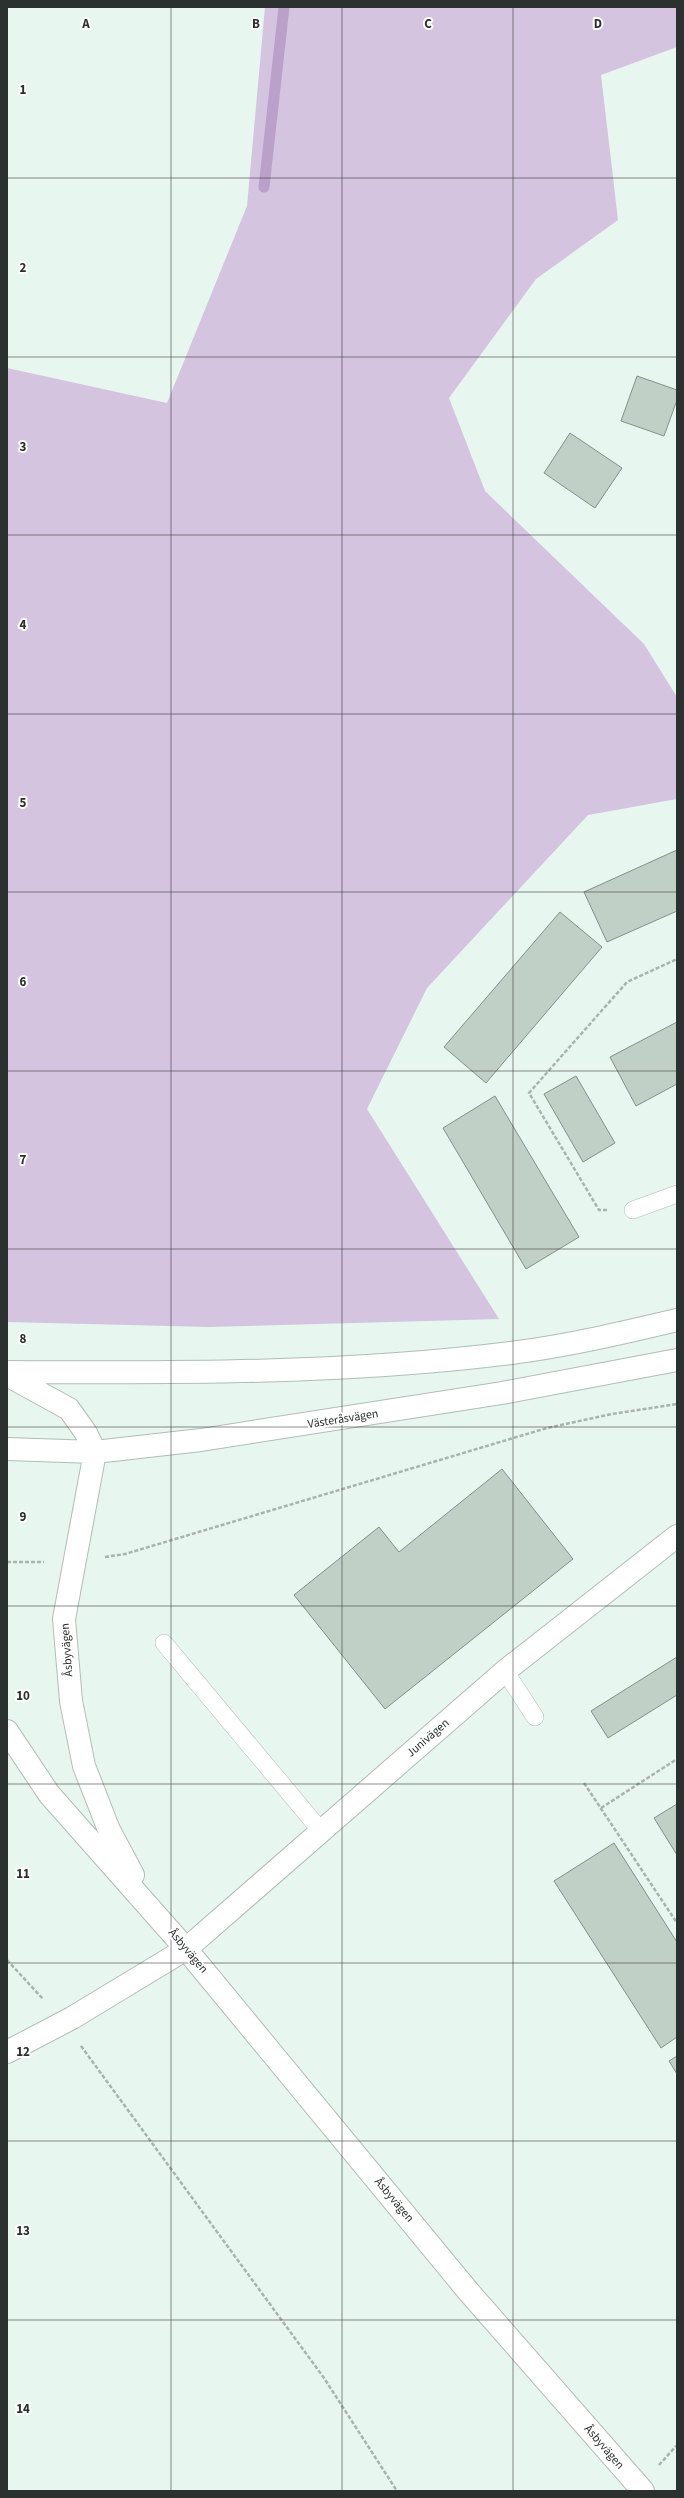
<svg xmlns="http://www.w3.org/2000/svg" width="684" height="2498" viewBox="0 0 684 2498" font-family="'Source Sans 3',sans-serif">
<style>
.green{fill:#d4c4df}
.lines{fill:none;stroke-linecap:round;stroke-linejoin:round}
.stream{stroke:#b9a1ca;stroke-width:11}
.building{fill:#c1d0c7;stroke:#839189}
.lane-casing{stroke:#b0beb6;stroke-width:18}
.street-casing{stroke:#b0beb6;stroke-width:24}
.secondary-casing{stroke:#b0beb6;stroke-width:24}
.path{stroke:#a8b4ad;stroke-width:2.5;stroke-dasharray:4 2;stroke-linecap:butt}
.lane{stroke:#fff;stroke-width:17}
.street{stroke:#fff;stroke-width:22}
.secondary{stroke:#fff;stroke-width:22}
.grid{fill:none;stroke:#2b312e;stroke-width:1;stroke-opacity:0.55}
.labels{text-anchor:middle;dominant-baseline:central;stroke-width:4;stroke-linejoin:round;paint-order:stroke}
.street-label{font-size:12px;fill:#2b312e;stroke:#fff}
.grid-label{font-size:13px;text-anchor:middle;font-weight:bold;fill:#2b312e;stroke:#fff;stroke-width:4;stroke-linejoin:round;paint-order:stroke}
</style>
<rect width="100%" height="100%" fill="#e7f6ee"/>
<path class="green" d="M 265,7 L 677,7 L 677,47 L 601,75 L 618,220 L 536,279 L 449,398 L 485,491 L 644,644 L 677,697 L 677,799 L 588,815 L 427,988 L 367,1109 L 499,1319 L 209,1327 L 7,1322 L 7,368 L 167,403 L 247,206 Z"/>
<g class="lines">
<path class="stream" d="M 264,187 L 284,7"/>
</g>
<path class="building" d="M 637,376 L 677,390 L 677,400 L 664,436 L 621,421 Z
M 570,433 L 622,468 L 595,508 L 544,473 Z
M 677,850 L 677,911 L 607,942 L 584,892 Z
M 560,912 L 602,947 L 486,1083 L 444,1047 Z
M 677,1022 L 677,1084 L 636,1106 L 610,1057 Z
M 576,1076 L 615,1143 L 583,1162 L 544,1094 Z
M 495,1096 L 579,1237 L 526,1269 L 443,1128 Z
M 502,1469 L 573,1559 L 385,1709 L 294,1595 L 379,1527 L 399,1552 Z
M 677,1657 L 677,1695 L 608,1738 L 591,1711 Z
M 677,1804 L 677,1855 L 654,1818 Z
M 614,1843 L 677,1942 L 677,2037 L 661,2048 L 554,1881 Z
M 677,2056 L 677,2074 L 669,2061 Z"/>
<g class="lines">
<g class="lane-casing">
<path id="lane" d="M 633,1210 L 677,1194
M 164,1643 L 321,1831
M 505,1671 L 535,1717"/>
</g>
<g class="street-casing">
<path id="street" d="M 7,2052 L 72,2018 L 186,1949 L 505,1671 L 677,1536"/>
</g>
<g class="secondary-casing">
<path id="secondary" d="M 7,1372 C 175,1373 344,1374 511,1353 C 567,1346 622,1333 677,1320
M 7,1375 L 69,1409 L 86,1433 L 95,1452
M 7,1449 L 95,1452 L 201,1440 L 502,1393 L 677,1360
M 95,1452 L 64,1619 L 71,1701 L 84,1766 L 109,1830 L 133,1875
M 7,1731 L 49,1794 L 186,1949 L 468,2291 L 643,2491"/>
</g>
<path class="path" d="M 607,1210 L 599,1210 L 529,1093 L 627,982 L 677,959
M 105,1557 L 125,1554 L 547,1428 L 612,1414 L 677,1404
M 7,1562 L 44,1562
M 584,1783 L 677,1923
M 601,1808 L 677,1759
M 7,1960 L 43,1999
M 81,2046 L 324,2378 L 397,2491
M 659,2465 L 677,2445"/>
<use href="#lane" class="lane"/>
<use href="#street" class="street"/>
<use href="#secondary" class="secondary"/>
</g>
<path class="grid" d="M 171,7 L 171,2491M 342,7 L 342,2491M 513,7 L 513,2491M 7,178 L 677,178M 7,357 L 677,357M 7,535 L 677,535M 7,714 L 677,714M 7,892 L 677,892M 7,1071 L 677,1071M 7,1249 L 677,1249M 7,1427 L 677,1427M 7,1606 L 677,1606M 7,1784 L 677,1784M 7,1963 L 677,1963M 7,2141 L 677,2141M 7,2320 L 677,2320"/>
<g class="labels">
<g class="street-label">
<text transform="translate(343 1419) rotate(-9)">Västeråsvägen</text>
<text transform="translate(67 1650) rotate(-94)">Åsbyvägen</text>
<text transform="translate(428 1738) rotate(-41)">Junivägen</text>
<text transform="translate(188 1951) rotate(50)">Åsbyvägen</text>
<text transform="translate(394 2200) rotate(50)">Åsbyvägen</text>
<text transform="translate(604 2447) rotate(49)">Åsbyvägen</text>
</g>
</g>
<g class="grid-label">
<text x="86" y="28">A</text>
<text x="256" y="28">B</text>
<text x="428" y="28">C</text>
<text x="598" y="28">D</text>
<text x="23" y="94">1</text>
<text x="23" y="272">2</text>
<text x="23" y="451">3</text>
<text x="23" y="629">4</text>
<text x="23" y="807">5</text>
<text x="23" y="986">6</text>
<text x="23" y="1164">7</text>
<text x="23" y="1343">8</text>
<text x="23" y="1521">9</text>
<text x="23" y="1700">10</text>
<text x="23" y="1878">11</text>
<text x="23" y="2056">12</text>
<text x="23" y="2235">13</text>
<text x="23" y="2413">14</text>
</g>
<rect width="684" height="2498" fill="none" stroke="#2b312e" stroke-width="16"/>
</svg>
